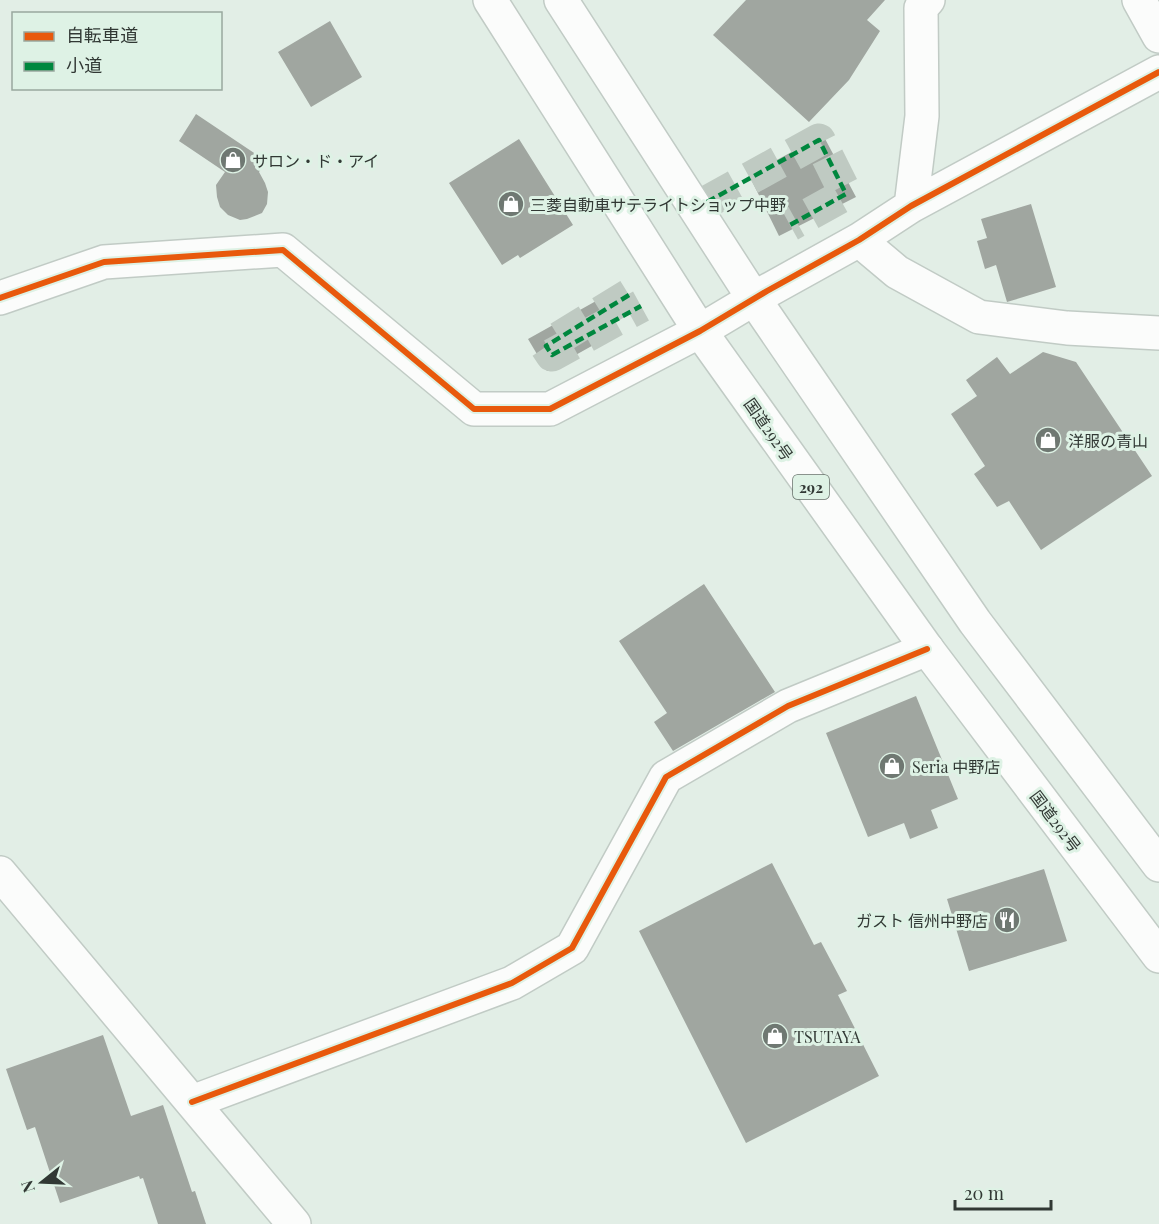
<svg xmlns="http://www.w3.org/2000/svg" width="1159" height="1224" viewBox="0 0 1159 1224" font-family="'Playfair Display','Noto Sans JP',serif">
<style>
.building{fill:#a0a6a0}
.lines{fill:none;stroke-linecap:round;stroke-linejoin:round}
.minor-tunnel{stroke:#bfcac2;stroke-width:33;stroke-dasharray:33 16;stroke-linecap:butt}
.minor-casing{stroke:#c1cbc5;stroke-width:36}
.highway-casing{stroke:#c1cbc5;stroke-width:36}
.minor{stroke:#fbfcfb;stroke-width:33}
.highway{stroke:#fbfcfb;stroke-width:33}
.quiet{stroke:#00873e;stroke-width:4.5;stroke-dasharray:9 4.5;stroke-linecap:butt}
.cycleway-casing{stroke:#def2e5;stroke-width:10}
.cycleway{stroke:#e8590c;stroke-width:6}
.labels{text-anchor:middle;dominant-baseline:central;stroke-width:6;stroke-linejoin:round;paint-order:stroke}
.shield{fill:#def2e5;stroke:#657069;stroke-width:1.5}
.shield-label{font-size:15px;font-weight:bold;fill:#313834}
.poi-label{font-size:16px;fill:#313834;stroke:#def2e5;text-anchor:start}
.street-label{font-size:16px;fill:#313834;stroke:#def2e5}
</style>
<rect width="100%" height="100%" fill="#e2eee6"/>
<path class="building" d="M 746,0 L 885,0 L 867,20 L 880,31 L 849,80 L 809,122 L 713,35 Z
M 330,21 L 362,77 L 311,107 L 278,52 Z
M 196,114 L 266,161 L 259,172 L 265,183 L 268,192 L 267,204 L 262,213 L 247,219 L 240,220 L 228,215 L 220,207 L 217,197 L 216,185 L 225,172 L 179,141 Z
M 823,135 L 856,197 L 779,236 L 749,175 Z
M 519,139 L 573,225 L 520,258 L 518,255 L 502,265 L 449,183 Z
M 1031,204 L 1056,287 L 1007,302 L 996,265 L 985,269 L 977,241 L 987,238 L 981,219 Z
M 596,301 L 615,333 L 547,371 L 528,339 Z
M 1043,352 L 1076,362 L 1152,476 L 1041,550 L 1009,501 L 997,507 L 974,474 L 985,466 L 951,414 L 977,396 L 966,380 L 997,357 L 1010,374 Z
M 704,584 L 775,692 L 673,751 L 654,722 L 667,713 L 619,641 Z
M 916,696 L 958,799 L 931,810 L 938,828 L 910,839 L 904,823 L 868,837 L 826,733 Z
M 772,863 L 814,945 L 821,942 L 847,991 L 838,995 L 879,1076 L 746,1143 L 639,931 Z
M 1044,869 L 1067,941 L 969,971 L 947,899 Z
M 103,1035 L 131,1116 L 163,1105 L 192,1192 L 195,1191 L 206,1224 L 158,1224 L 143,1178 L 140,1179 L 139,1176 L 60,1203 L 35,1127 L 27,1130 L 6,1069 Z"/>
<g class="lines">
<path class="minor-tunnel" d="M 707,202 L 819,140 L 846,194 L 790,225
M 629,295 L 546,346 L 552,355 L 641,306"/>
<g class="minor-casing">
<path id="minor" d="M 1139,0 L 1159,36
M 911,206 L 922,116 L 921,8 L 928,0
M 859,240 L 897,272 L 979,317 L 1067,328 L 1159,333
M 0,298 L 104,262 L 283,250 L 474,409 L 550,409 L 700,331 L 767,291 L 859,240 L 911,206 L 1159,72
M 0,873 L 294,1224
M 192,1102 L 512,983 L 572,948 L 666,777 L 788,706 L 927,649"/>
</g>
<g class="highway-casing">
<path id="highway" d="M 490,0 L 700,331 L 927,649 L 1159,956
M 561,0 L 754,299 L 975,622 L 1159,865"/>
</g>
<use href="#minor" class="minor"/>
<use href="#highway" class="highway"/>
<path class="quiet" d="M 707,202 L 819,140 L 846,194 L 790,225
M 629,295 L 546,346 L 552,355 L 641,306"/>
<g class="cycleway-casing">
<path id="cycleway" d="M 0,298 L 104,262 L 283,250 L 474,409 L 550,409 L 700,331 L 767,291 L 859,240 L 911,206 L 1159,72
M 192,1102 L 512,983 L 572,948 L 666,777 L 788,706 L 927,649"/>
</g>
<use href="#cycleway" class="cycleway"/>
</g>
<defs>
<g id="shop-disc" transform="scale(1.35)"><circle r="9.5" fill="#6f7872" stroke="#def2e5"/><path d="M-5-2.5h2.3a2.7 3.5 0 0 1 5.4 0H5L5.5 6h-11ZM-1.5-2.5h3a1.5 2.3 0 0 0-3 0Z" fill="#fff"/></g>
<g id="restaurant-disc" transform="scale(1.35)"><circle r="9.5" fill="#6f7872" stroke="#def2e5"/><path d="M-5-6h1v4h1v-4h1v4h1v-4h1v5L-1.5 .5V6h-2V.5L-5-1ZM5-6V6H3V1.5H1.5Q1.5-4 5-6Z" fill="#fff"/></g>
</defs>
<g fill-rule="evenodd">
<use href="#shop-disc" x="233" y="160"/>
<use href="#shop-disc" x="511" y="204"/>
<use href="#shop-disc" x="1048" y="440"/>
<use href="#shop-disc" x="892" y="766"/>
<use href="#restaurant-disc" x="1007" y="920"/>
<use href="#shop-disc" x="775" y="1036"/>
</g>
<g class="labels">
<rect class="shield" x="793" y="475" width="36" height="24" rx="4.5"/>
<g class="shield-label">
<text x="811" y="487">292</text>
</g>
<g class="poi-label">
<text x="252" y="160">サロン・ド・アイ</text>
<text x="530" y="204">三菱自動車サテライトショップ中野</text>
<text x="1068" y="440">洋服の青山</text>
<text x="912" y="766">Seria 中野店</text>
<text x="988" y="920" text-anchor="end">ガスト 信州中野店</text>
<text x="794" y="1036">TSUTAYA</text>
</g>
<g class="street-label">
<text transform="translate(769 429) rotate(55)">国道292号</text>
<text transform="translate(1056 821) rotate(53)">国道292号</text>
</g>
</g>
<rect x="12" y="12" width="210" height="78" fill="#def2e5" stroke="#99a89e" stroke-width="1.5"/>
<rect x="24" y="32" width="30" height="9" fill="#e8590c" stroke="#99a89e" stroke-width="1.5"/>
<text x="66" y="42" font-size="18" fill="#313834">自転車道</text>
<rect x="24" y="62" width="30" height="9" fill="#00873e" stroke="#99a89e" stroke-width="1.5"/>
<text x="66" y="72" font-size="18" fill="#313834">小道</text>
<g transform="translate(42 1182) rotate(252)" stroke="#def2e5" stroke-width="4.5" paint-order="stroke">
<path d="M0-4.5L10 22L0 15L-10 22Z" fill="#313834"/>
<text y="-9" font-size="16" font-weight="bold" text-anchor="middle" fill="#313834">N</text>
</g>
<path d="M955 1200v9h96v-9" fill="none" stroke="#313834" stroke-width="3"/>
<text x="964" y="1200" font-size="18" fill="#313834" stroke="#def2e5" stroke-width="4.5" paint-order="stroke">20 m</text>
</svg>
